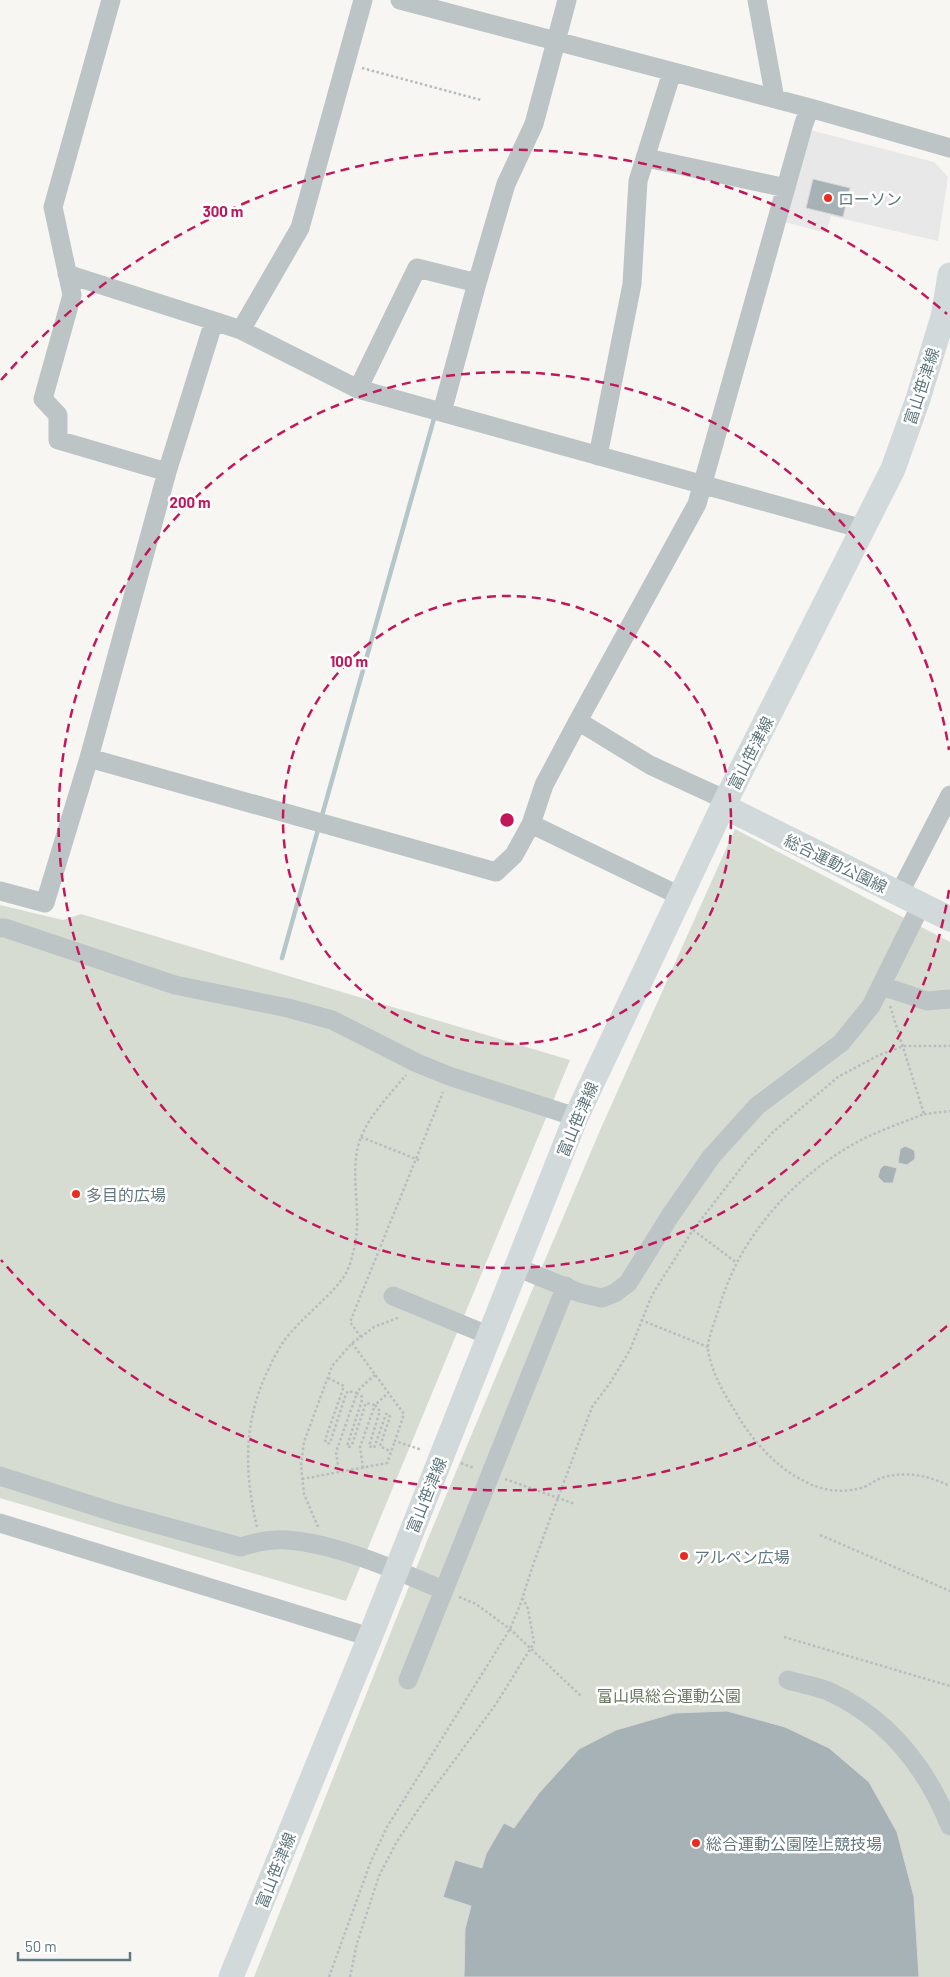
<svg xmlns="http://www.w3.org/2000/svg" width="950" height="1977" viewBox="0 0 950 1977" font-family="Barlow,'Noto Sans JP',sans-serif">
<style>
.built{fill:#e7e8e7}
.green{fill:#d7dcd2}
.lines{fill:none;stroke-linecap:round;stroke-linejoin:round}
.stream{stroke:#b4c6c7;stroke-width:4.5}
.building{fill:#a6b2b5;stroke:#d8d8d6}
.path{stroke:#b7bcbe;stroke-width:2.5;stroke-dasharray:2.5 2.5;stroke-linecap:butt}
.minor{stroke:#bdc4c6;stroke-width:19}
.major{stroke:#d2d9db;stroke-width:25}
.ring{fill:none;stroke:#c2185b;stroke-width:2.5;stroke-dasharray:9 6}
.poi-dot{fill:#e92c21;stroke:#fff;stroke-width:2}
.labels{text-anchor:middle;dominant-baseline:central;stroke-width:5;stroke-linejoin:round;paint-order:stroke}
.poi-label{font-size:16px;fill:#61787f;stroke:#fff;text-anchor:start}
.street-label{font-size:16px;fill:#61787f;stroke:#fff}
.park-label{font-size:16px;fill:#687760;stroke:#fff}
.centre{fill:#c2185b;stroke:#fff;stroke-width:2.5}
.ring-label{font-size:15px;text-anchor:middle;font-weight:bold;fill:#c2185b;stroke:#fff;stroke-width:5;stroke-linejoin:round;paint-order:stroke}
</style>
<rect width="100%" height="100%" fill="#f7f6f3"/>
<path class="built" d="M 810,130 L 934,162 L 948,177 L 938,241 L 831,216 L 826,233 L 785,222 Z"/>
<path class="green" d="M 735,829 L 950,942 L 950,1977 L 254,1977 L 427,1541 L 531,1293 L 601,1128 Z
M 0,905 L 63,920 L 81,914 L 570,1060 L 346,1601 L 0,1498 Z"/>
<g class="lines">
<path class="stream" d="M 321,819 L 435,415
M 282,958 L 319,826"/>
</g>
<path class="building" d="M 813,179 L 850,188 L 843,217 L 806,208 Z
M 905,1146 L 914,1150 L 915,1154 L 915,1159 L 907,1165 L 898,1163 L 900,1149 Z
M 884,1165 L 897,1168 L 893,1183 L 884,1183 L 878,1177 L 880,1169 Z
M 727,1711 L 785,1727 L 829,1748 L 869,1782 L 897,1832 L 914,1897 L 919,1977 L 464,1977 L 465,1929 L 471,1906 L 443,1897 L 455,1860 L 482,1868 L 486,1854 L 504,1823 L 514,1828 L 539,1793 L 579,1749 L 616,1730 L 675,1713 Z"/>
<g class="lines">
<path class="path" d="M 362,68 L 481,100
M 890,1006 L 924,1114 C 904,1122 884,1129 865,1138 C 798,1172 741,1233 720,1305 C 717,1316 707,1339 708,1349 C 711,1371 723,1392 735,1411 C 751,1439 776,1468 806,1482 C 823,1491 842,1493 861,1488 C 869,1486 876,1479 884,1477 C 908,1471 929,1476 950,1486
M 924,1114 L 950,1111
M 361,1137 L 421,1161
M 693,1230 L 737,1263
M 641,1320 L 708,1347
M 361,1337 L 350,1322 L 443,1092
M 352,1343 L 404,1414 L 395,1441 L 422,1450
M 375,1375 L 360,1388 L 357,1393 L 362,1397 L 362,1400 L 347,1446 L 349,1447 L 352,1445 L 366,1403 L 375,1405 L 388,1393
M 328,1378 L 344,1386 L 325,1440 L 327,1444 L 330,1443 L 346,1394 L 348,1391 L 357,1393 L 336,1452 L 339,1472
M 375,1405 L 380,1411 L 369,1446 L 374,1448 L 385,1417 L 386,1414 L 389,1414 L 390,1417 L 380,1446 L 391,1452
M 461,1463 L 474,1468
M 363,1468 L 360,1447 L 375,1405
M 302,1479 L 387,1463 L 395,1441
M 505,1479 L 575,1504
M 257,1527 C 244,1472 243,1421 269,1368 C 275,1355 283,1340 293,1330 C 309,1312 329,1297 343,1278 C 348,1271 351,1261 353,1253 C 363,1220 351,1183 357,1151 C 362,1122 388,1097 406,1075
M 318,1527 L 304,1494 L 301,1465 L 304,1442 L 332,1366 L 352,1343 L 361,1337 L 374,1327 L 400,1317
M 820,1535 L 950,1591
M 459,1597 L 476,1604 L 510,1629 L 581,1696
M 784,1637 L 950,1686
M 329,1977 L 371,1861 L 387,1827 L 510,1629 L 520,1605 L 534,1562 L 592,1407 L 610,1383 L 630,1350 L 652,1295 L 693,1230 L 748,1159 L 773,1132 L 838,1077 L 879,1055 L 904,1046 L 950,1046
M 350,1977 L 357,1943 L 379,1876 L 396,1843 L 422,1804 L 496,1704 L 534,1643 L 528,1609 L 523,1599"/>
<path class="minor" d="M 111,0 L 53,207 L 72,295 L 43,399 L 58,415 L 58,440 L 167,472
M 400,0 L 810,108 L 950,148
M 757,0 L 775,99
M 656,160 L 786,188
M 67,274 L 214,321
M 477,283 L 506,184 L 534,124 L 567,0
M 241,330 L 300,228 L 363,0
M 358,389 L 417,268 L 477,283 L 442,412
M 598,456 L 632,284 L 638,181 L 672,72
M 578,721 L 697,504 L 804,123 L 810,108
M 89,758 L 496,872 L 514,855 L 531,824 L 680,896
M 531,824 L 544,785 L 578,721 L 650,765 L 726,800
M 0,891 L 45,903 L 89,758 L 167,472 L 214,321 L 241,330 L 358,389 L 863,529
M 899,894 L 950,795
M 0,928 L 5,928 L 175,985 L 288,1008 L 332,1020 L 417,1063 L 449,1076 L 576,1117
M 882,986 L 927,1001 L 950,999
M 516,1267 L 580,1293 L 602,1298 L 615,1293 L 628,1283 L 670,1216 L 711,1157 L 757,1106 L 841,1043 L 871,1006 L 921,905
M 393,1296 L 490,1336
M 0,1476 L 116,1513 L 241,1547 C 256,1542 271,1539 287,1540 C 335,1543 399,1571 443,1590
M 0,1523 L 370,1637
M 408,1680 L 566,1286
M 788,1680 C 801,1684 816,1686 828,1691 C 888,1718 926,1767 950,1826"/>
<path class="major" d="M 723,806 L 950,919
M 231,1977 L 370,1637 L 576,1117 L 723,806 L 893,469 L 918,399 L 943,317 L 950,275"/>
</g>
<g class="ring">
<circle cx="507" cy="820" r="224"/>
<path d="M949 890A448 448 0 1 1 949 750"/>
<path d="M947 1326A671 671 0 0 1 1 1260M1 380A671 671 0 0 1 947 314"/>
</g>
<g class="poi-dot">
<circle cx="828" cy="198" r="5"/>
<circle cx="76" cy="1194" r="5"/>
<circle cx="684" cy="1556" r="5"/>
<circle cx="696" cy="1843" r="5"/>
</g>
<g class="labels">
<g class="poi-label">
<text x="838" y="198">ローソン</text>
<text x="86" y="1194">多目的広場</text>
<text x="694" y="1556">アルペン広場</text>
<text x="706" y="1843">総合運動公園陸上競技場</text>
</g>
<g class="street-label">
<text transform="translate(921 386) rotate(-72)">富山笹津線</text>
<text transform="translate(750 753) rotate(-63)">富山笹津線</text>
<text transform="translate(836 863) rotate(26)">総合運動公園線</text>
<text transform="translate(577 1119) rotate(-67)">富山笹津線</text>
<text transform="translate(426 1495) rotate(-68)">富山笹津線</text>
<text transform="translate(275 1870) rotate(-68)">富山笹津線</text>
</g>
<g class="park-label">
<text x="669" y="1695">富山県総合運動公園</text>
</g>
</g>
<circle cx="507" cy="820" r="8" class="centre"/>
<g class="ring-label">
<text x="223" y="217">300 m</text>
<text x="190" y="508">200 m</text>
<text x="349" y="667">100 m</text>
</g>
<path d="M18 1952v8h112v-8" fill="none" stroke="#61787f" stroke-width="2.5"/>
<text x="25" y="1952" font-size="15" fill="#61787f" stroke="#ffffff" stroke-width="4" paint-order="stroke">50 m</text>
</svg>
